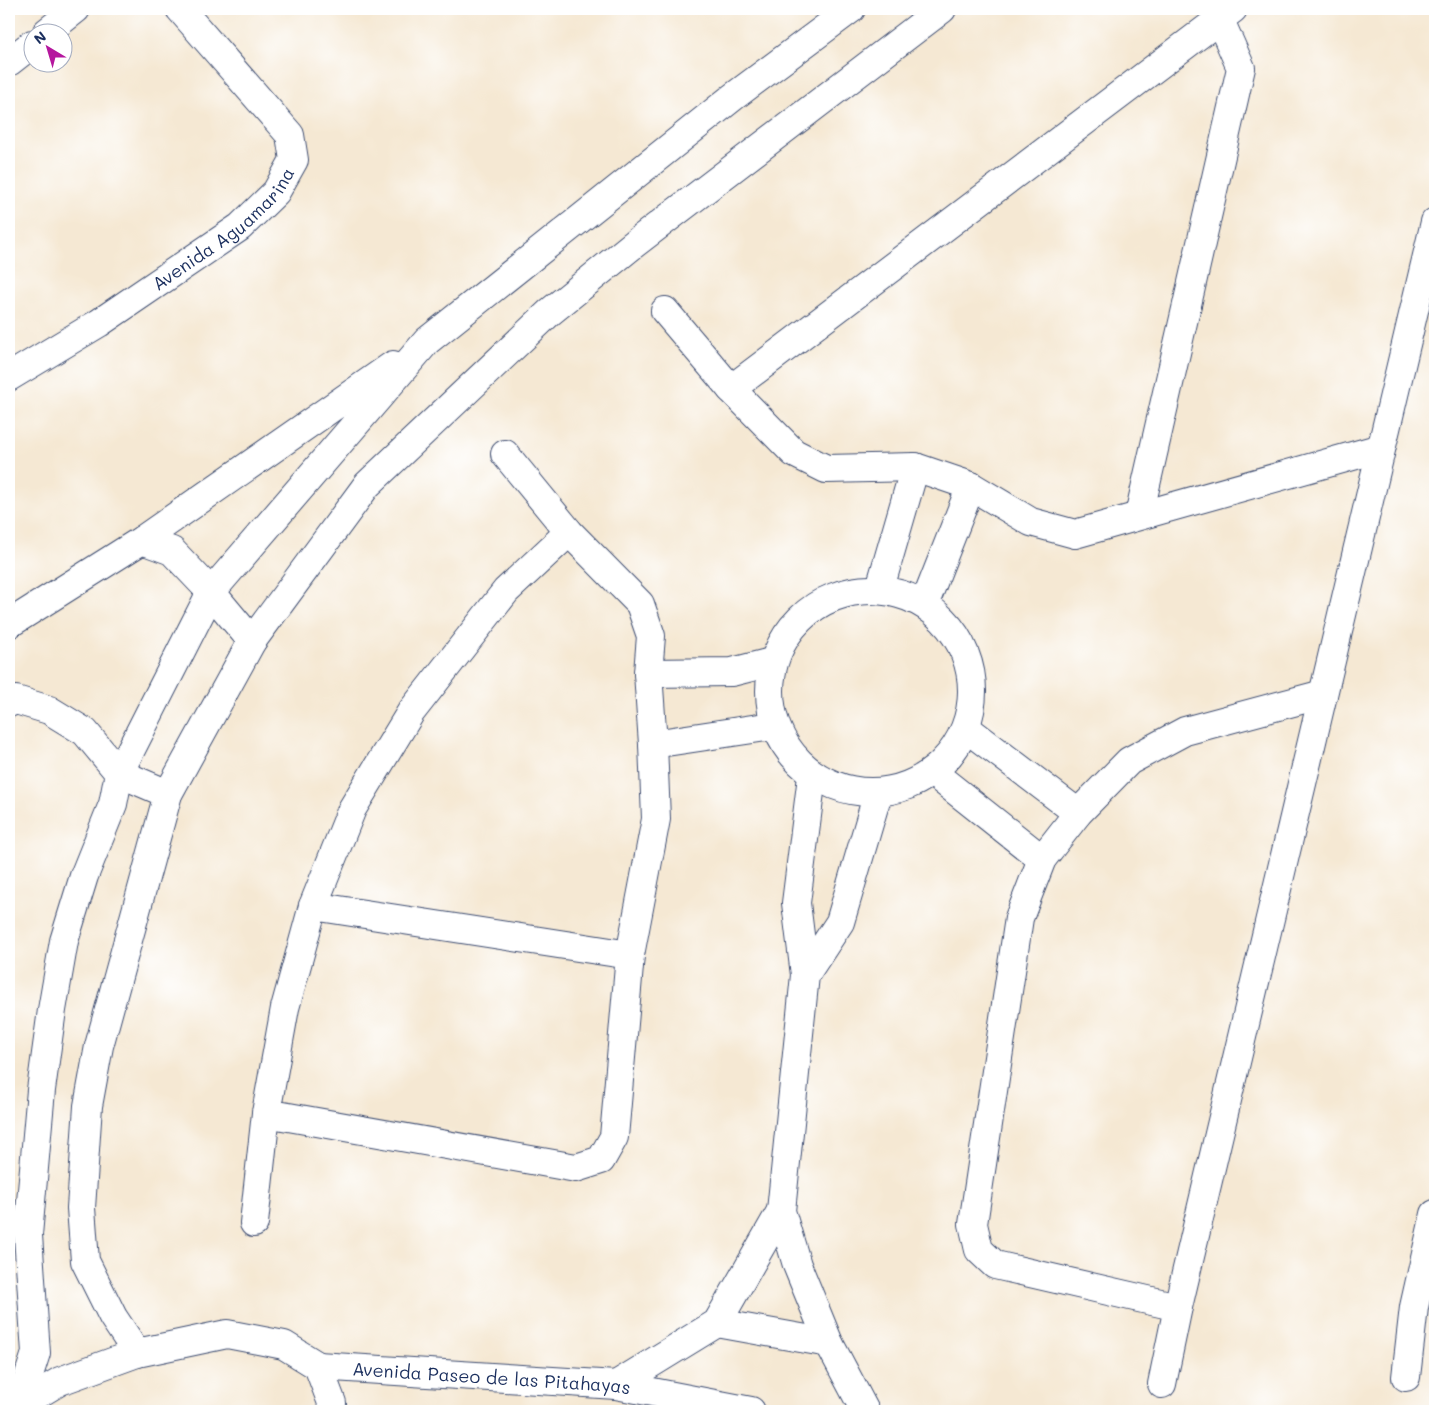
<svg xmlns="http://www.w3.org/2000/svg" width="1444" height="1420" viewBox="0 0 1444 1420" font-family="Mali,sans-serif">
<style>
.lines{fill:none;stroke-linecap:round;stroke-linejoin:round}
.minor-casing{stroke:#3c4b70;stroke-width:30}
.tertiary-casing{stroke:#3c4b70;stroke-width:30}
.minor{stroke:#fff;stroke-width:28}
.tertiary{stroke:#fff;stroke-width:28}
.labels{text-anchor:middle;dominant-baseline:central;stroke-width:4;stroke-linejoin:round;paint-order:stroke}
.street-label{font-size:18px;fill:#1b2f5e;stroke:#fff}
</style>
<rect width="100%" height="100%" fill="#fff"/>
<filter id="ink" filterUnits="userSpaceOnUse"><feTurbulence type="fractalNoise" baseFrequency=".02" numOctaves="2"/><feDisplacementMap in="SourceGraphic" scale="10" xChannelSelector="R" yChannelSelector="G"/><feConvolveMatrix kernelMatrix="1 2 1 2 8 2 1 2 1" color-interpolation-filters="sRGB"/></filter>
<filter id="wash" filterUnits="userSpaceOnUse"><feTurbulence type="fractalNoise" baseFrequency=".0096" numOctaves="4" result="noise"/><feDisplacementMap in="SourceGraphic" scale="20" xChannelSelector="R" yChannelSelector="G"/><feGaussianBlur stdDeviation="1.12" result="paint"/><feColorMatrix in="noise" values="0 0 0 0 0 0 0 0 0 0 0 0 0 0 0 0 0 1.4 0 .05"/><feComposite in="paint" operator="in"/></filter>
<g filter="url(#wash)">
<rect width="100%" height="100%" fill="#f5e8d3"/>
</g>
<g filter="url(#ink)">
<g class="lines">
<g class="minor-casing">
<g id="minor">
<path d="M 47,32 L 76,9"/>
<path d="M 9,62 L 32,44"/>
<path d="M 665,311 L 731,389 L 794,453 L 826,469 L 915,467 L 971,486 L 1031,522 L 1075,534 L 1381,448"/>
<path id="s1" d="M 9,377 L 99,323 L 240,227 L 276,192 L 294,160 L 290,135 L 180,9"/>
<path d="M 731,389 L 1233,9"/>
<path d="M 1139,515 L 1241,68 L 1219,18"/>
<path d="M 142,540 L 172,551 L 211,592 L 252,641"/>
<path d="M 880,588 L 915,467"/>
<circle cx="871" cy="691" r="101"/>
<path d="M 925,603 L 971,486"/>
<path d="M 9,624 L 142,540 L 393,365"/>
<path d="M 648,673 L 732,672 L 771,662"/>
<path d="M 9,703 L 16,700 L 49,710 L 85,732 L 119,773 L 113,804 L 84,876 L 64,941 L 52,1010 L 41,1090 L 28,1235 L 36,1353 L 19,1406"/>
<path d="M 966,728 L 1078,813"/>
<path d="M 653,744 L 773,726"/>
<path d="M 932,772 L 1042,859"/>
<path d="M 812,776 L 796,903 L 805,975 L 781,1211 L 797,1265 L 829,1343 L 865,1411"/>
<path d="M 168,794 L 119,773 L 211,592 L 427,341 L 733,97 L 851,9"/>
<path d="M 313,906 L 630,955"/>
<path d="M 805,975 L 840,922 L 878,793"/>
<path d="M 266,1113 L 576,1168 L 601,1160 L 614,1137 L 630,955 L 656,819 L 653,744 L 648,673 L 651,636 L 640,604 L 569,532 L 505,454"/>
<path d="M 254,1223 L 266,1113 L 285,1008 L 313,906 L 352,809 L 411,712 L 506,591 L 569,532"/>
<path d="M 1178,1307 L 995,1265 L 979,1250 L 973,1224 L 1019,918 L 1042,859 L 1078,813 L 1129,761 L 1185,731 L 1323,694"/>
<path d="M 717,1323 L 829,1343"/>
<path d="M 137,1353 L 113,1317 L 85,1261 L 81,1208 L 88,1106 L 99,1046 L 168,794 L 252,641 L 367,485 L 550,312 L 634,244 L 942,9"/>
<path d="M 1406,1377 L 1414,1307 L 1435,1214"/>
<path d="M 1162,1384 L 1178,1307 L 1435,222"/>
<path d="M 616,1385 L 717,1323 L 781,1211"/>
</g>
</g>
<g class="tertiary-casing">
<g id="tertiary">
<path id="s2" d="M 318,1366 L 616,1385 L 751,1411"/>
<path d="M 10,1411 L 60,1381 L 137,1353 L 227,1334 L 284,1345 L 318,1366 L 332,1403 L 331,1411"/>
</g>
</g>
<use href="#minor" class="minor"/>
<use href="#tertiary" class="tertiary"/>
</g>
</g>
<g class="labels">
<g class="street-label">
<text stroke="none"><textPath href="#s1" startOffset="262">Avenida Aguamarina</textPath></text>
<text stroke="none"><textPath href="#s2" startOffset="174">Avenida Paseo de las Pitahayas</textPath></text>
</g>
</g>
<rect width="1444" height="1420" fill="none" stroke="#fff" stroke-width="30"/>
<g transform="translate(48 48) rotate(322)"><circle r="24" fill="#ffffff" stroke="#a4acbf"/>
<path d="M0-4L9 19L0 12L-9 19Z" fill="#b5179e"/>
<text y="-8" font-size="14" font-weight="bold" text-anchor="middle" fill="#1b2f5e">N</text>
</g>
</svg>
